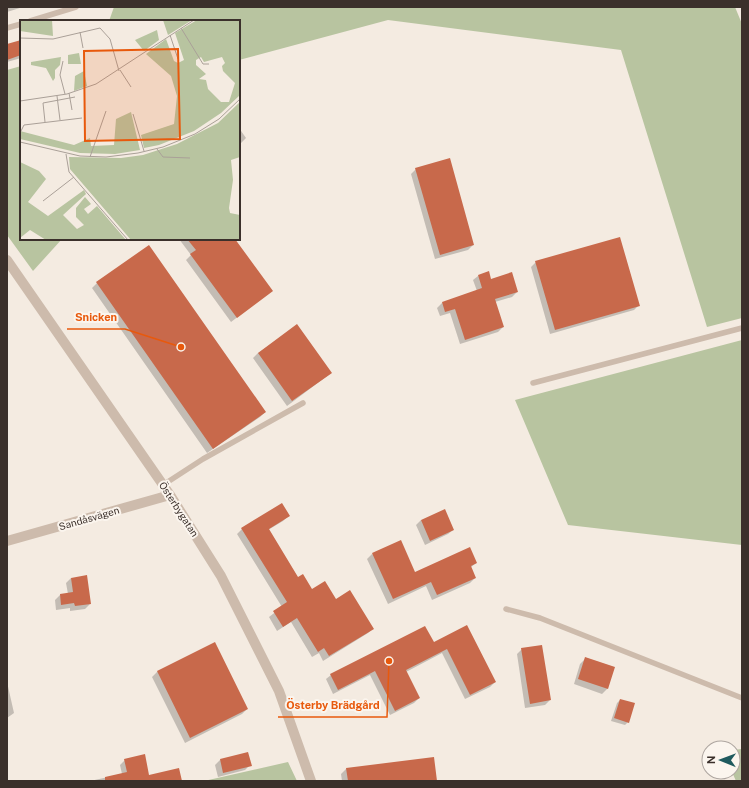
<svg xmlns="http://www.w3.org/2000/svg" width="749" height="788" viewBox="0 0 749 788" font-family="'Public Sans',sans-serif">
<style>
.green{fill:#b8c4a0}
.shadow{fill:#0003}
.building{fill:#c8694b}
.lines{fill:none;stroke-linecap:round;stroke-linejoin:round}
.service{stroke:#cdbbac;stroke-width:5.5}
.minor{stroke:#cdbbac;stroke-width:10}
.labels{text-anchor:middle;dominant-baseline:central;stroke-width:4;stroke-linejoin:round;paint-order:stroke}
.street-label{font-size:10px;fill:#3b302b;stroke:#fbf5ee}
.inset-road{fill:none;stroke:#aaa098;stroke-width:1}
.view{fill:#e8590c;fill-opacity:0.15;stroke:#e8590c;stroke-width:2}
.inset-edge{fill:none;stroke:#3b302b;stroke-width:2}
.leader{fill:none;stroke:#e8590c;stroke-width:1.5}
.callout-dot{fill:#e8590c;stroke:#fbf5ee;stroke-width:1.5}
.callout-label{font-size:11px;text-anchor:middle;font-weight:bold;fill:#e8590c;stroke:#fbf5ee;stroke-width:4;stroke-linejoin:round;paint-order:stroke}
</style>
<rect width="100%" height="100%" fill="#f4ebe1"/>
<path class="green" d="M 114,7 L 735,7 L 742,24 L 742,318 L 707,327 L 621,50 L 388,20 L 239,60 L 239,21 L 109,21 Z
M 21,66 L 21,239 L 62,239 L 33,271 L 7,235 L 7,70 Z
M 742,340 L 742,545 L 568,525 L 515,400 Z
M 742,749 L 742,781 L 736,781 L 732,772 L 733,750 Z
M 288,762 L 297,781 L 204,781 Z"/>
<path class="shadow" d="M 7,7 L 23,7 L 7,12 Z
M 21,41 L 21,58 L 7,62 L 7,46 Z
M 239,128 L 246,138 L 239,145 Z
M 416,169 L 473,245 L 468,250 L 435,259 L 411,174 Z
M 179,239 L 234,239 L 272,291 L 231,322 L 186,260 L 191,255 Z
M 536,262 L 639,305 L 634,310 L 550,334 L 531,267 Z
M 478,276 L 517,292 L 512,297 L 495,302 L 503,327 L 498,332 L 460,344 L 450,313 L 440,316 L 437,308 L 442,303 L 477,291 L 473,280 Z
M 97,283 L 265,412 L 260,417 L 207,453 L 92,288 Z
M 297,326 L 331,373 L 287,406 L 253,358 L 258,353 Z
M 288,516 L 283,521 L 268,530 L 298,578 L 312,590 L 336,600 L 373,628 L 368,633 L 323,661 L 319,653 L 312,657 L 291,622 L 277,631 L 269,617 L 282,607 L 237,534 L 242,529 Z
M 421,520 L 453,530 L 448,534 L 425,545 L 416,525 Z
M 372,554 L 414,573 L 476,563 L 470,568 L 475,578 L 470,583 L 432,600 L 426,586 L 388,604 L 367,559 Z
M 71,578 L 90,604 L 85,609 L 70,611 L 70,608 L 56,610 L 55,600 L 60,595 L 68,594 L 66,583 Z
M 467,627 L 495,682 L 490,687 L 465,699 L 442,653 L 406,672 L 419,698 L 414,703 L 390,715 L 370,675 L 333,694 L 326,679 L 331,675 L 433,644 Z
M 214,644 L 247,709 L 242,714 L 185,743 L 152,677 L 157,672 Z
M 522,649 L 550,700 L 545,705 L 525,708 L 517,654 Z
M 585,659 L 614,668 L 607,689 L 602,694 L 574,684 L 580,664 Z
M 7,682 L 14,713 L 7,718 Z
M 620,700 L 628,722 L 625,725 L 611,721 L 617,703 Z
M 125,760 L 149,776 L 181,781 L 90,781 L 122,774 L 120,765 Z
M 220,760 L 250,765 L 245,770 L 218,777 L 215,765 Z
M 346,769 L 436,781 L 342,781 L 341,774 Z"/>
<path class="building" d="M 21,40 L 21,55 L 7,60 L 7,44 Z
M 450,158 L 474,245 L 440,255 L 415,168 Z
M 620,237 L 640,306 L 555,330 L 535,261 Z
M 187,239 L 235,239 L 273,291 L 237,318 L 190,254 L 196,250 Z
M 149,245 L 266,412 L 213,449 L 96,282 Z
M 489,271 L 491,279 L 512,272 L 518,292 L 495,299 L 504,327 L 465,340 L 455,309 L 445,312 L 442,302 L 482,288 L 478,275 Z
M 297,324 L 332,373 L 292,401 L 258,353 Z
M 282,503 L 290,516 L 269,529 L 298,577 L 303,574 L 312,589 L 325,581 L 336,599 L 350,590 L 374,629 L 329,656 L 324,648 L 318,652 L 297,618 L 283,627 L 273,611 L 287,602 L 241,528 Z
M 445,509 L 454,530 L 430,541 L 421,520 Z
M 401,540 L 415,572 L 470,547 L 477,563 L 471,566 L 476,578 L 437,595 L 431,582 L 393,599 L 372,553 Z
M 87,575 L 91,604 L 75,606 L 74,603 L 61,605 L 60,594 L 73,592 L 71,578 Z
M 467,625 L 496,682 L 470,695 L 447,649 L 406,670 L 420,698 L 395,711 L 375,671 L 338,690 L 330,674 L 425,626 L 434,642 Z
M 215,642 L 248,709 L 190,738 L 157,671 Z
M 542,645 L 551,700 L 530,704 L 521,648 Z
M 585,657 L 615,667 L 608,689 L 578,679 Z
M 620,699 L 635,703 L 629,723 L 614,718 Z
M 248,752 L 252,766 L 223,773 L 220,759 Z
M 145,754 L 149,775 L 179,768 L 182,781 L 105,781 L 105,777 L 127,772 L 124,759 Z
M 434,757 L 437,781 L 348,781 L 346,768 Z"/>
<g class="lines">
<path class="service" d="M 30,21 L 76,7
M 7,28 L 21,24
M 533,383 L 742,328
M 163,485 L 203,459 L 303,403
M 506,609 L 540,618 L 742,698"/>
<path class="minor" d="M 7,260 L 170,495 L 221,576 L 279,691 L 311,781
M 7,541 L 170,495"/>
</g>
<g class="labels">
<g class="street-label">
<text transform="translate(179 509) rotate(57)">Österbygatan</text>
<text transform="translate(89 518) rotate(-16)">Sandåsvägen</text>
</g>
</g>
<g transform="translate(20 20)">
<rect width="220" height="220" fill="#f4ebe1"/>
<path d="M 0,0 L 32,0 L 33,16 L 0,11 ZM 143,0 L 172,0 L 148,15 ZM 177,0 L 220,0 L 220,75 L 201,93 L 174,111 L 139,125 L 124,128 L 121,115 L 154,104 L 157,76 L 151,56 L 126,34 L 146,19 L 154,41 L 158,43 L 164,40 L 155,13 ZM 181,37 L 184,42 L 202,37 L 205,43 L 202,46 L 203,51 L 215,63 L 209,82 L 201,82 L 188,69 L 186,60 L 179,59 L 186,54 L 176,45 L 176,40 ZM 137,10 L 139,20 L 124,31 L 115,20 ZM 59,33 L 61,44 L 48,44 L 48,35 ZM 41,37 L 40,45 L 35,50 L 35,58 L 33,61 L 26,48 L 11,45 L 11,42 ZM 64,51 L 67,66 L 54,71 L 55,56 ZM 220,82 L 220,137 L 211,140 L 213,160 L 209,188 L 210,193 L 220,195 L 220,220 L 111,220 L 50,149 L 49,137 L 101,138 L 123,135 L 157,124 L 198,103 ZM 111,92 L 120,130 L 95,134 L 60,133 L 0,119 L 0,111 L 54,125 L 70,118 L 71,126 L 94,125 L 96,99 ZM 0,142 L 19,151 L 26,159 L 8,182 L 28,196 L 64,170 L 66,174 L 43,195 L 57,209 L 64,205 L 56,197 L 56,188 L 65,177 L 71,184 L 64,189 L 68,194 L 77,186 L 106,220 L 26,220 L 10,210 L 0,218 Z" fill="#b8c4a0" fill-rule="evenodd"/>
<path class="inset-road" d="M 161,8 L 183,44 L 189,44M 60,12 L 63,28M 150,15 L 158,39M 0,18 L 33,19 L 80,8 L 90,19 L 99,51M 43,41 L 40,55 L 45,74M 100,50 L 111,67M 49,73 L 52,90M 37,76 L 40,100M 0,81 L 47,74 L 76,64 L 174,0M 113,94 L 124,131M 25,102 L 23,83 L 55,77M 0,113 L 4,105 L 62,98M 0,122 L 60,136 L 86,137 L 118,133 L 143,127 L 175,114 L 199,99 L 220,79M 137,129 L 143,137 L 170,138M 46,134 L 49,152 L 108,220M 70,137 L 86,91M 23,181 L 54,157"/>
<path class="view" d="M 158,29 L 160,119 L 65,121 L 64,31 Z"/>
<rect width="220" height="220" class="inset-edge"/>
</g>
<path class="leader" d="M181 347L125 329H67M389 661L387 717H278"/>
<g class="callout-dot">
<circle cx="181" cy="347" r="4"/>
<circle cx="389" cy="661" r="4"/>
</g>
<g class="callout-label">
<text x="96" y="321">Snicken</text>
<text x="333" y="709">Österby Brädgård</text>
</g>
<rect width="749" height="788" fill="none" stroke="#3b302b" stroke-width="16"/>
<g transform="translate(721 760) rotate(271)"><circle r="19" fill="#fbf5ee" stroke="#aea6a0"/>
<path d="M0-3L7 15L0 10L-7 15Z" fill="#1f5a5e"/>
<text y="-6" font-size="11" font-weight="bold" text-anchor="middle" fill="#3b302b">N</text>
</g>
</svg>
